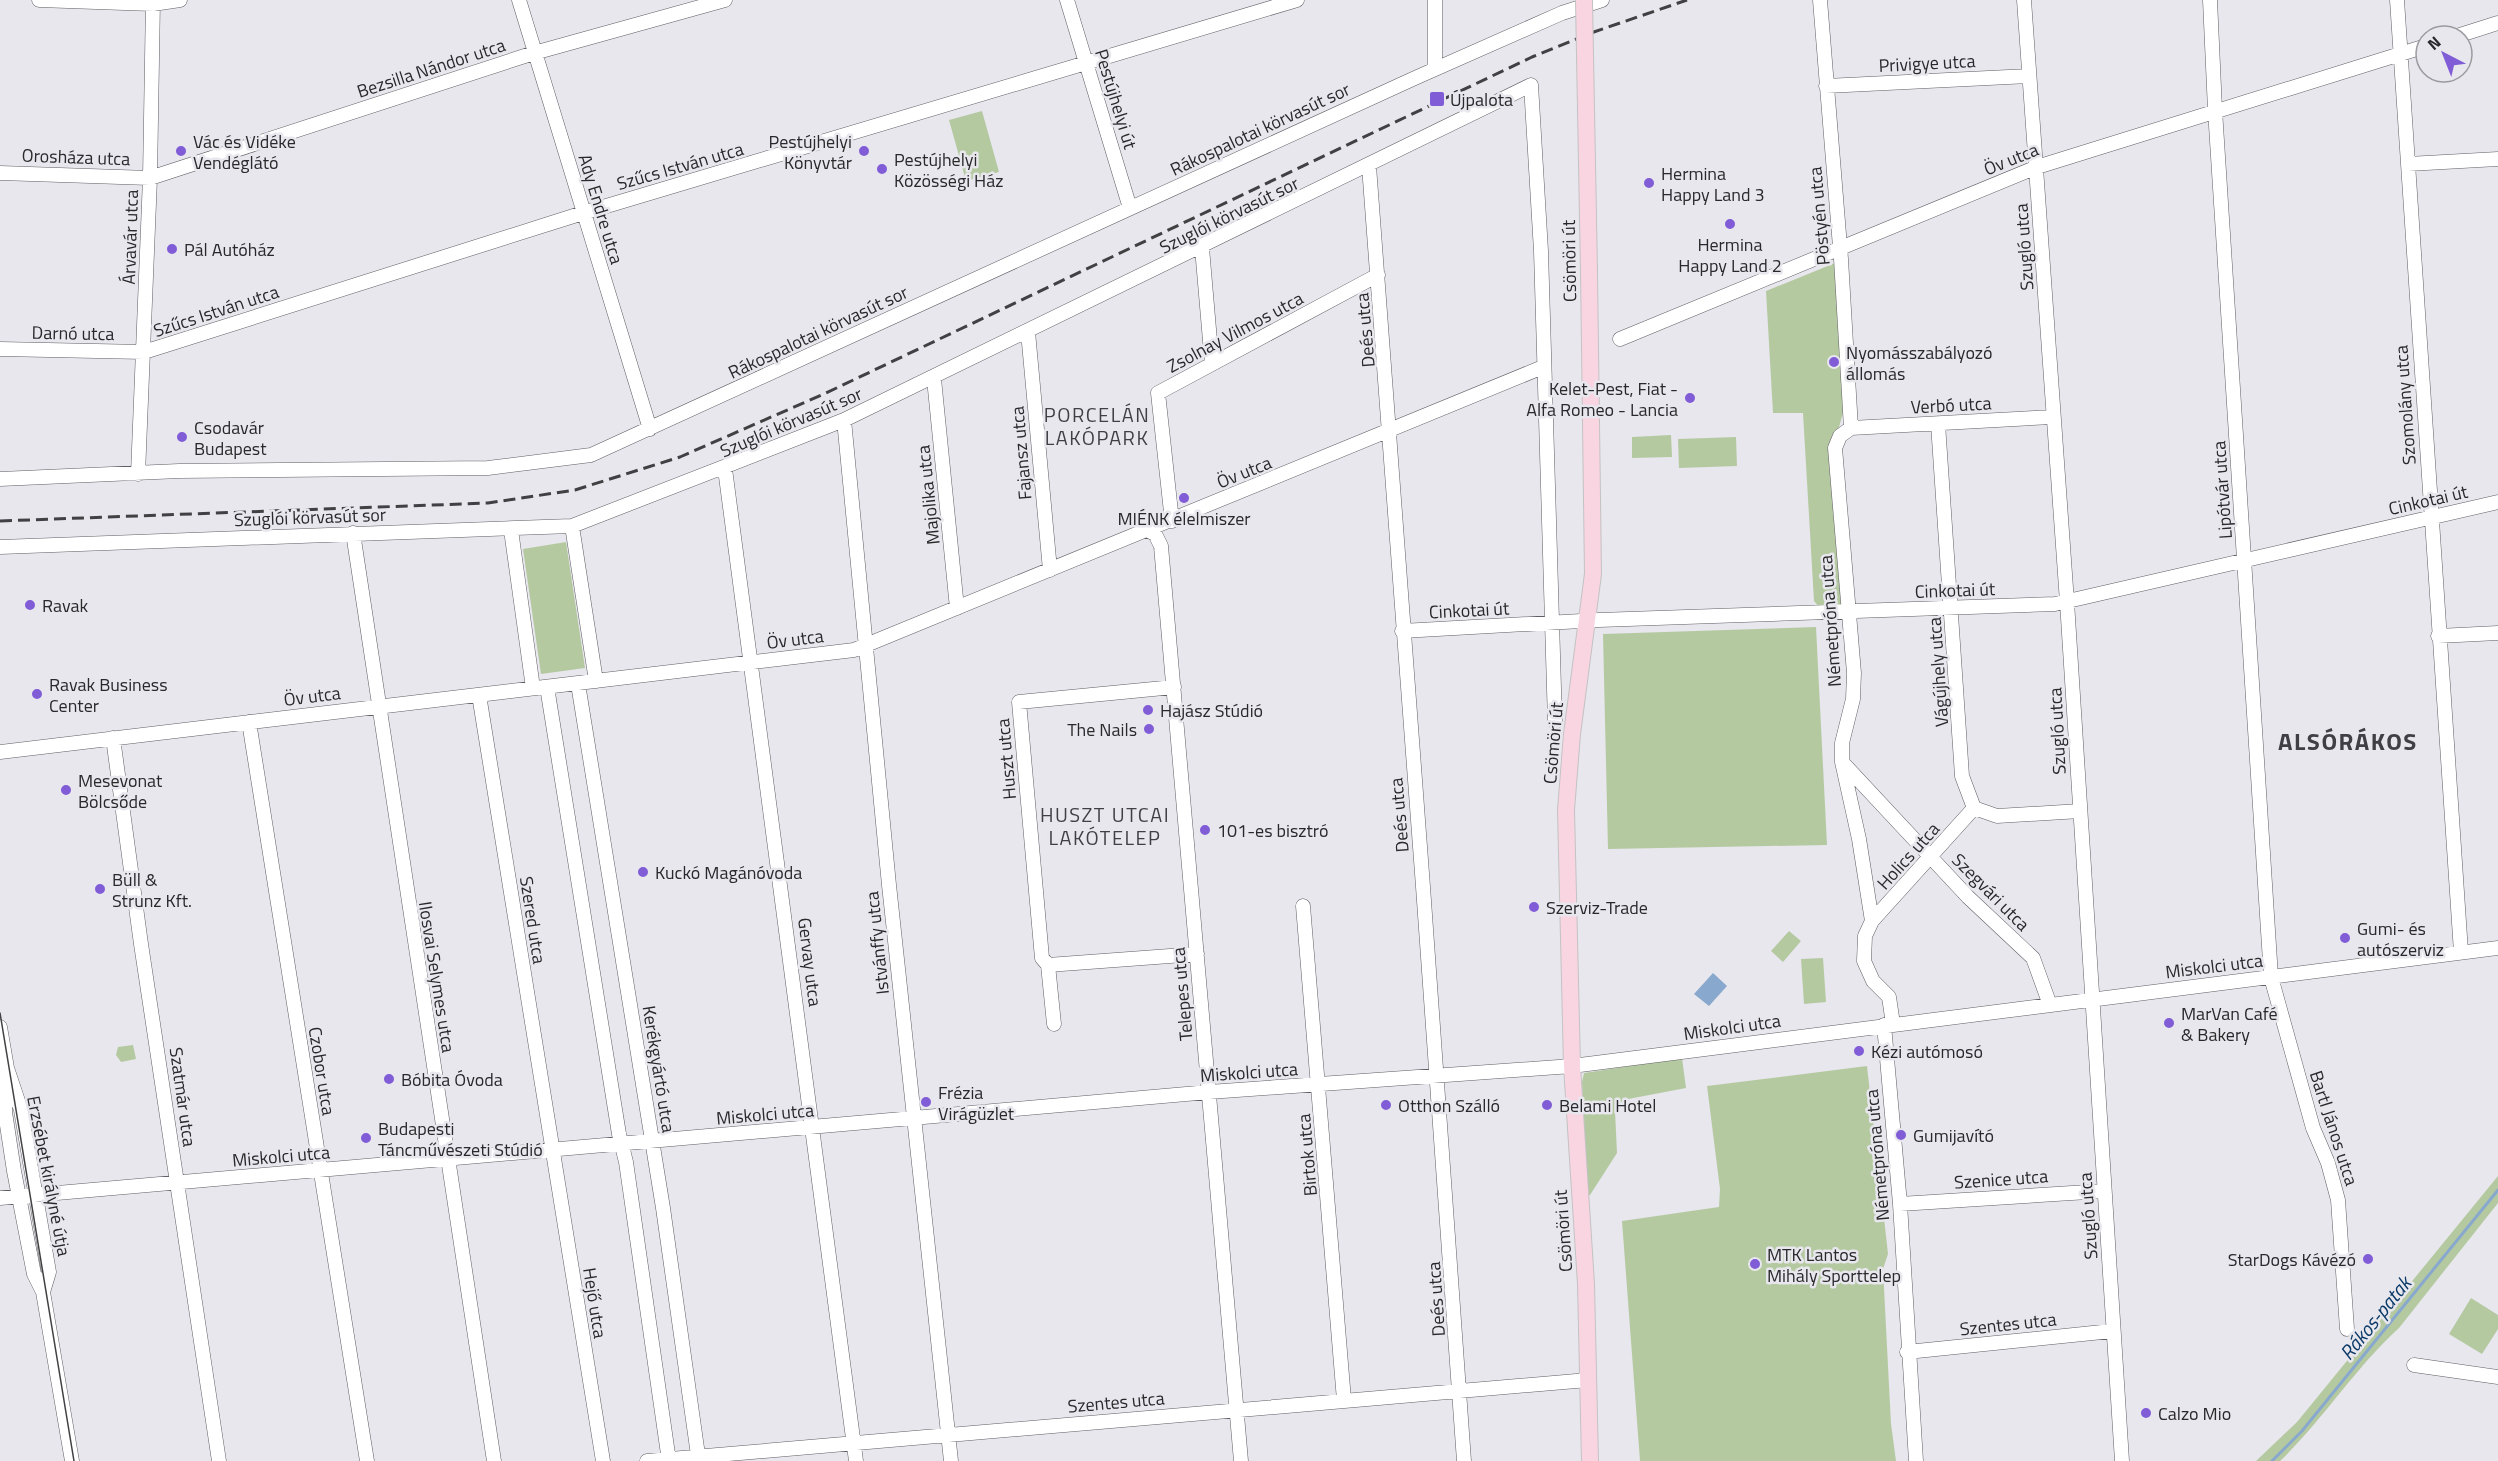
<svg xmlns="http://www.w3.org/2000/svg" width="2498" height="1461" viewBox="0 0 2498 1461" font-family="'Titillium Web',sans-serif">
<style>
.green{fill:#b5c9a1}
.water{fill:#88a8ce}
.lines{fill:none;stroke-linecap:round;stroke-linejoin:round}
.stream{stroke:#88a8ce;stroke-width:3}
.minor-casing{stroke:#5f5e64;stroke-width:15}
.major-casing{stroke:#c3c3c4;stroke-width:18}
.minor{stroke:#fff;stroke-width:14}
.major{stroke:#f9d4e1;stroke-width:16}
.tram{stroke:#414144;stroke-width:1.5}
.rail{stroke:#414144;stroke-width:3;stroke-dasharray:12 6;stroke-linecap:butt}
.major-bridge-casing{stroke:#c3c3c4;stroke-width:18;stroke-linecap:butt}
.major-bridge{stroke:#f9d4e1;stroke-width:16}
.poi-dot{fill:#805cd7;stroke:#e7e7ed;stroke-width:2}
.labels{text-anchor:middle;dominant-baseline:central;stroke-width:5;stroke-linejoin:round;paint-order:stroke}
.street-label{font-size:18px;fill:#29292b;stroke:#e7e7ed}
.poi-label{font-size:18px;fill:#29292b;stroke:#e7e7ed;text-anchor:start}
.neighbourhood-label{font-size:20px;letter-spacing:1.5px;fill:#3f3f44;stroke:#e7e7ed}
.water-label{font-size:20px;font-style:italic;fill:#0a3968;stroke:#e7e7ed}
.district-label{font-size:24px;font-weight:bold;letter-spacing:1.5px;fill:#3f3f44;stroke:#e7e7ed}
</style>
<rect width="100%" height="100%" fill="#e7e7ed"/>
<path class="green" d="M 982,111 L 999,172 L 966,181 L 949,120 Z
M 1835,263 L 1844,409 L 1838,431 L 1842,603 L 1839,606 L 1819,607 L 1814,601 L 1803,413 L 1773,413 L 1766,291 Z
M 1671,435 L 1672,457 L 1632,458 L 1632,437 Z
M 1736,437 L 1737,466 L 1679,468 L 1678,439 Z
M 566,542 L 585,668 L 541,674 L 523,549 Z
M 1816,627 L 1827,845 L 1608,849 L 1603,634 Z
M 1789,931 L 1801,941 L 1783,962 L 1771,951 Z
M 1823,958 L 1826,1002 L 1804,1004 L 1801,959 Z
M 133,1045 L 136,1059 L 121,1062 L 116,1055 L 118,1047 Z
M 1682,1058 L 1686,1088 L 1623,1100 L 1615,1111 L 1617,1153 L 1590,1195 L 1587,1195 L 1582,1082 L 1584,1073 Z
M 1867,1066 L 1888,1254 L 1883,1269 L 1891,1424 L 1896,1461 L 1640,1461 L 1622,1221 L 1719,1207 L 1720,1189 L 1707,1086 Z
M 2498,1176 L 2498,1203 L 2399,1328 C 2355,1368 2323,1420 2280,1461 L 2256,1461 L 2297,1422 Z
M 2471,1298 L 2498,1315 L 2498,1329 L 2482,1354 L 2449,1334 Z"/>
<path class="water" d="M 1713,973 L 1727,986 L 1709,1006 L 1694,994 Z"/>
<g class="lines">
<path class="stream" d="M 2272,1461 L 2302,1431 L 2498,1190"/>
<g class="minor-casing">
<path id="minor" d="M 39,0 L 153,4 L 180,0
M 519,0 L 650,429
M 1067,0 L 1130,208
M 1435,0 L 1435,69
M 1820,0 L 1841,259 L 1851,428
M 2024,0 L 2067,602 L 2122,1461
M 2210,0 L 2215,110 L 2271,977 L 2313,1128 L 2328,1163 L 2338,1200 L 2347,1329
M 2397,0 L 2461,952
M 2457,36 L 2498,23
M 1826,86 L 2029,76
M 2408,164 L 2498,159
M 1369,166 C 1402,598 1434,1029 1464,1461
M 0,173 L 150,178 L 534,53 L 725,0
M 1202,248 L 1212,364
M 1028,332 L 1050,570
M 1620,339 L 2037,167 L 2426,46
M 0,349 L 144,352 L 583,213 L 1297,0
M 934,379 L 957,608
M 844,420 L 889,885 L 951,1461
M 1938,424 L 1962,776 L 1974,808
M 1851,428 L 1840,436 L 1835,448 L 1854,673 L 1853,699 L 1842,743 L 1842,762 L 1859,839 L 1872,921
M 1851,428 L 2052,417
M 725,469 L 856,1461
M 138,474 L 150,178 L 153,0
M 0,479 L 179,471 L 488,468 L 591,455 L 1415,78 L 1562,13 L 1602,0
M 1172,521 L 1158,393 L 1378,275
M 572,526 L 596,681
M 511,530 L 533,688
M 1147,530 L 1155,534 L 1161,546 L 1241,1461
M 353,533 L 494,1461
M 0,547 L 572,526 L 844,420 L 1531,85 L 1541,251 L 1555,722
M 1402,631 L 1599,620 L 2055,604 L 2498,502
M 2438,636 L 2498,633
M 578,684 L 663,1208 L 697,1448 L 701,1461
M 547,687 L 619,1134 L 626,1162 L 669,1461
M 479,695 L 603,1461
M 249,722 L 367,1461
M 113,738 L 141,944 L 219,1461
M 0,752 L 854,650 L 1543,367
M 1842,762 L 1968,897 L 2033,958 L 2050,1005
M 1974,808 L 1997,816 L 2080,811
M 1303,906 L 1344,1400
M 1048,965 L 1197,954
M 1054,1024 L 1048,965 L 1042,958 L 1019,702 L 1174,687
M 1893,1024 L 1889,997 L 1873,981 L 1864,961 L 1865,936 L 1872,921 L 1974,808
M 1884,1025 L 1900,1204 L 1916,1461
M 0,1027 L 7,1068 L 21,1110 L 49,1272 L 43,1292
M 7,1068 L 5,1112 L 14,1171 L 34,1274 L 43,1292 L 72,1461
M 0,1198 L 1209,1092 L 1572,1066 L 2498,948
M 1900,1204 L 2104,1191
M 1907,1352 L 2112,1331
M 2414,1365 L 2498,1377
M 647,1461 L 1588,1380"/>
</g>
<g class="major-casing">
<path id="major" d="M 1589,272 L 1593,574 L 1572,734 L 1566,810 L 1572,1066 L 1586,1284 L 1590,1461"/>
</g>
<use href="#minor" class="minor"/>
<use href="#major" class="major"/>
<path class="tram" d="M 0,1013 L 74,1461"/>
<path class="rail" d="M 0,521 L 488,503 L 575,490 L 680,457 L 826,393 L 1532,57 L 1591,33 L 1687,0"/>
<g class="major-bridge-casing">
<path id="major-bridge" d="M 1584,0 L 1589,272"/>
</g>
<use href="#major-bridge" class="major-bridge"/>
</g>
<g class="poi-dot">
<rect x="1429" y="91" width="16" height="16" rx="3"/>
<circle cx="181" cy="151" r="6"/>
<circle cx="864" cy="151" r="6"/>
<circle cx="882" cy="169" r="6"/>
<circle cx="1649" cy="183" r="6"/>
<circle cx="1730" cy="224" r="6"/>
<circle cx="172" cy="249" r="6"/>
<circle cx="1834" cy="362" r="6"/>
<circle cx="1690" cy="398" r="6"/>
<circle cx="182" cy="437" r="6"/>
<circle cx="1184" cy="498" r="6"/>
<circle cx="30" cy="605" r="6"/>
<circle cx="37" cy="694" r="6"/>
<circle cx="1148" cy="710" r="6"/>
<circle cx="1149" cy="729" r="6"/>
<circle cx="66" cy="790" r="6"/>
<circle cx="1205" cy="830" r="6"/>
<circle cx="643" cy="872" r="6"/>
<circle cx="100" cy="889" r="6"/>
<circle cx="1534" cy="907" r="6"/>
<circle cx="2345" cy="938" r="6"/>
<circle cx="2169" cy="1023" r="6"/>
<circle cx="1859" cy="1051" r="6"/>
<circle cx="389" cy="1079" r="6"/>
<circle cx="926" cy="1102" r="6"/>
<circle cx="1386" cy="1105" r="6"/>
<circle cx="1547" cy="1105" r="6"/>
<circle cx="1901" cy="1135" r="6"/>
<circle cx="366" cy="1138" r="6"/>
<circle cx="2368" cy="1259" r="6"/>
<circle cx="1755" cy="1264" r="6"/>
<circle cx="2146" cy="1413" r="6"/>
</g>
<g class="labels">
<g class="street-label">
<text transform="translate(1927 63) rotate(-3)">Privigye utca</text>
<text transform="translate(431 68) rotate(-18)">Bezsilla Nándor utca</text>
<text transform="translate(1116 99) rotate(73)">Pestújhelyi út</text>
<text transform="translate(1260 129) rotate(-25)">Rákospalotai körvasút sor</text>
<text transform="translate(76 157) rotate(2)">Orosháza utca</text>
<text transform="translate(2011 159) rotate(-22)">Öv utca</text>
<text transform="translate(680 166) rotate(-16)">Szűcs István utca</text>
<text transform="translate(601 209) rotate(73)">Ady Endre utca</text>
<text transform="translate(1229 215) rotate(-26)">Szuglói körvasút sor</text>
<text transform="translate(1819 216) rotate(-95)">Pöstyén utca</text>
<text transform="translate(130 237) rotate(-88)">Árvavár utca</text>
<text transform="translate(2024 247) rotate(-94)">Szugló utca</text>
<text transform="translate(1569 261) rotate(-91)">Csömöri út</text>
<text transform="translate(216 311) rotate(-18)">Szűcs István utca</text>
<text transform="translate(1365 330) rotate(-95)">Deés utca</text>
<text transform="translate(818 332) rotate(-25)">Rákospalotai körvasút sor</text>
<text transform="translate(1235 332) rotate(-28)">Zsolnay Vilmos utca</text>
<text transform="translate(73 333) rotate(1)">Darnó utca</text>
<text transform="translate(1951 405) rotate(-3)">Verbó utca</text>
<text transform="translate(2405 405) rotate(-94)">Szomolány utca</text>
<text transform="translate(791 422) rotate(-23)">Szuglói körvasút sor</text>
<text transform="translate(1021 453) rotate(-95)">Fajansz utca</text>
<text transform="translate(1244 472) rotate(-22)">Öv utca</text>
<text transform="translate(2222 490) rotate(-94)">Lipótvár utca</text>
<text transform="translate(928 495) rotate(-96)">Majolika utca</text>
<text transform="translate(2428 500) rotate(-13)">Cinkotai út</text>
<text transform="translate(310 517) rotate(-2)">Szuglói körvasút sor</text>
<text transform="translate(1955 590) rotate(-2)">Cinkotai út</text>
<text transform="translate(1469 610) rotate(-3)">Cinkotai út</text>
<text transform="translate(1830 621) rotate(-94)">Németpróna utca</text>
<text transform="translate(795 639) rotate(-7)">Öv utca</text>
<text transform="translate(1938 672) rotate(-94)">Vágújhely utca</text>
<text transform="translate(312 696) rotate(-7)">Öv utca</text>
<text transform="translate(2057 731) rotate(-93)">Szugló utca</text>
<text transform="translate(1553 743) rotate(-85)">Csömöri út</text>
<text transform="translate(1006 759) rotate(-95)">Huszt utca</text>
<text transform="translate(1399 815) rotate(-95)">Deés utca</text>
<text transform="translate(1908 856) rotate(-48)">Holics utca</text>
<text transform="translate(1991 892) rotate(45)">Szegvári utca</text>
<text transform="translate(533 920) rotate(81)">Szered utca</text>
<text transform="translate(877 943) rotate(-96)">Istvánffy utca</text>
<text transform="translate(810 962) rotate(83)">Gervay utca</text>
<text transform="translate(2214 966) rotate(-7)">Miskolci utca</text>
<text transform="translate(437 977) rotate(81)">Ilosvai Selymes utca</text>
<text transform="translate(1182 994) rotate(-95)">Telepes utca</text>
<text transform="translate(1732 1027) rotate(-8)">Miskolci utca</text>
<text transform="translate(659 1069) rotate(81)">Kerékgyártó utca</text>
<text transform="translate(322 1071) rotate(81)">Czobor utca</text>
<text transform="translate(1249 1072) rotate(-4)">Miskolci utca</text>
<text transform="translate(183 1097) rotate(82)">Szatmár utca</text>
<text transform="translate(765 1114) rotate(-5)">Miskolci utca</text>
<text transform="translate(2334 1128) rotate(72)">Bartl János utca</text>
<text transform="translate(1307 1155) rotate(-95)">Birtok utca</text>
<text transform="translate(1877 1155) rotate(-95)">Németpróna utca</text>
<text transform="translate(281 1156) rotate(-5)">Miskolci utca</text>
<text transform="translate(49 1176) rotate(79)">Erzsébet királyné útja</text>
<text transform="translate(2001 1179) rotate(-4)">Szenice utca</text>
<text transform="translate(2088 1216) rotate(-94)">Szugló utca</text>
<text transform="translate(1563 1231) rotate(-94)">Csömöri út</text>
<text transform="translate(1436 1299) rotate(-94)">Deés utca</text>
<text transform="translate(595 1303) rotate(81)">Hejő utca</text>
<text transform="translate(2008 1324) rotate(-6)">Szentes utca</text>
<text transform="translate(1116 1402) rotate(-5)">Szentes utca</text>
</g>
<g class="poi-label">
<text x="1450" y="99">Újpalota</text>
<text x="193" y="141">Vác és Vidéke<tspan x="193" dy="21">Vendéglátó</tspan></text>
<text x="852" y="141" text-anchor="end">Pestújhelyi<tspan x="852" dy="21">Könyvtár</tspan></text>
<text x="894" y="159">Pestújhelyi<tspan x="894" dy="21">Közösségi Ház</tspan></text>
<text x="1661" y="173">Hermina<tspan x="1661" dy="21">Happy Land 3</tspan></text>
<text x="1730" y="244" text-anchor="middle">Hermina<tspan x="1730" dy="21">Happy Land 2</tspan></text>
<text x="184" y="249">Pál Autóház</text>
<text x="1846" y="352">Nyomásszabályozó<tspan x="1846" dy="21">állomás</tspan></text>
<text x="1678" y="388" text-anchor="end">Kelet-Pest, Fiat -<tspan x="1678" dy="21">Alfa Romeo - Lancia</tspan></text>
<text x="194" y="427">Csodavár<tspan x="194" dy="21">Budapest</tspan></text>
<text x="1184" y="518" text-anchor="middle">MIÉNK élelmiszer</text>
<text x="42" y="605">Ravak</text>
<text x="49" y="684">Ravak Business<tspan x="49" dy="21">Center</tspan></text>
<text x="1160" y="710">Hajász Stúdió</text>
<text x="1137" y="729" text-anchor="end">The Nails</text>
<text x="78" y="780">Mesevonat<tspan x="78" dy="21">Bölcsőde</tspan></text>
<text x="1217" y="830">101-es bisztró</text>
<text x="655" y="872">Kuckó Magánóvoda</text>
<text x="112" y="879">Büll &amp;<tspan x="112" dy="21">Strunz Kft.</tspan></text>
<text x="1546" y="907">Szerviz-Trade</text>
<text x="2357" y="928">Gumi- és<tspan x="2357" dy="21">autószerviz</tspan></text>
<text x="2181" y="1013">MarVan Café<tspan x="2181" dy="21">&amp; Bakery</tspan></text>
<text x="1871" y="1051">Kézi autómosó</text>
<text x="401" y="1079">Bóbita Óvoda</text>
<text x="938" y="1092">Frézia<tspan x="938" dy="21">Virágüzlet</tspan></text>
<text x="1398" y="1105">Otthon Szálló</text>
<text x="1559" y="1105">Belami Hotel</text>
<text x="378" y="1128">Budapesti<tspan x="378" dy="21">Táncművészeti Stúdió</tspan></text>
<text x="1913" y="1135">Gumijavító</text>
<text x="1767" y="1254">MTK Lantos<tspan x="1767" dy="21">Mihály Sporttelep</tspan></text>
<text x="2356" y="1259" text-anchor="end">StarDogs Kávézó</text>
<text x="2158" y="1413">Calzo Mio</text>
</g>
<g class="neighbourhood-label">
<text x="1097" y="414">PORCELÁN<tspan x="1097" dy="23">LAKÓPARK</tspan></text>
<text x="1105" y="814">HUSZT UTCAI<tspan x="1105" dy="23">LAKÓTELEP</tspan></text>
</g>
<g class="water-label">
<text transform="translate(2375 1318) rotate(-51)">Rákos-patak</text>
</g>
<g class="district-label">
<text x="2348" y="741">ALSÓRÁKOS</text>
</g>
</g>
<g transform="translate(2444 54) rotate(318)"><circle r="28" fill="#e7e7ed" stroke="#9b9b9f" stroke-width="1.5"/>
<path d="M0-4.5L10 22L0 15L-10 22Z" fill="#805cd7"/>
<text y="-9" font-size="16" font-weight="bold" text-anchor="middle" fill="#29292b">N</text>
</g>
</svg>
